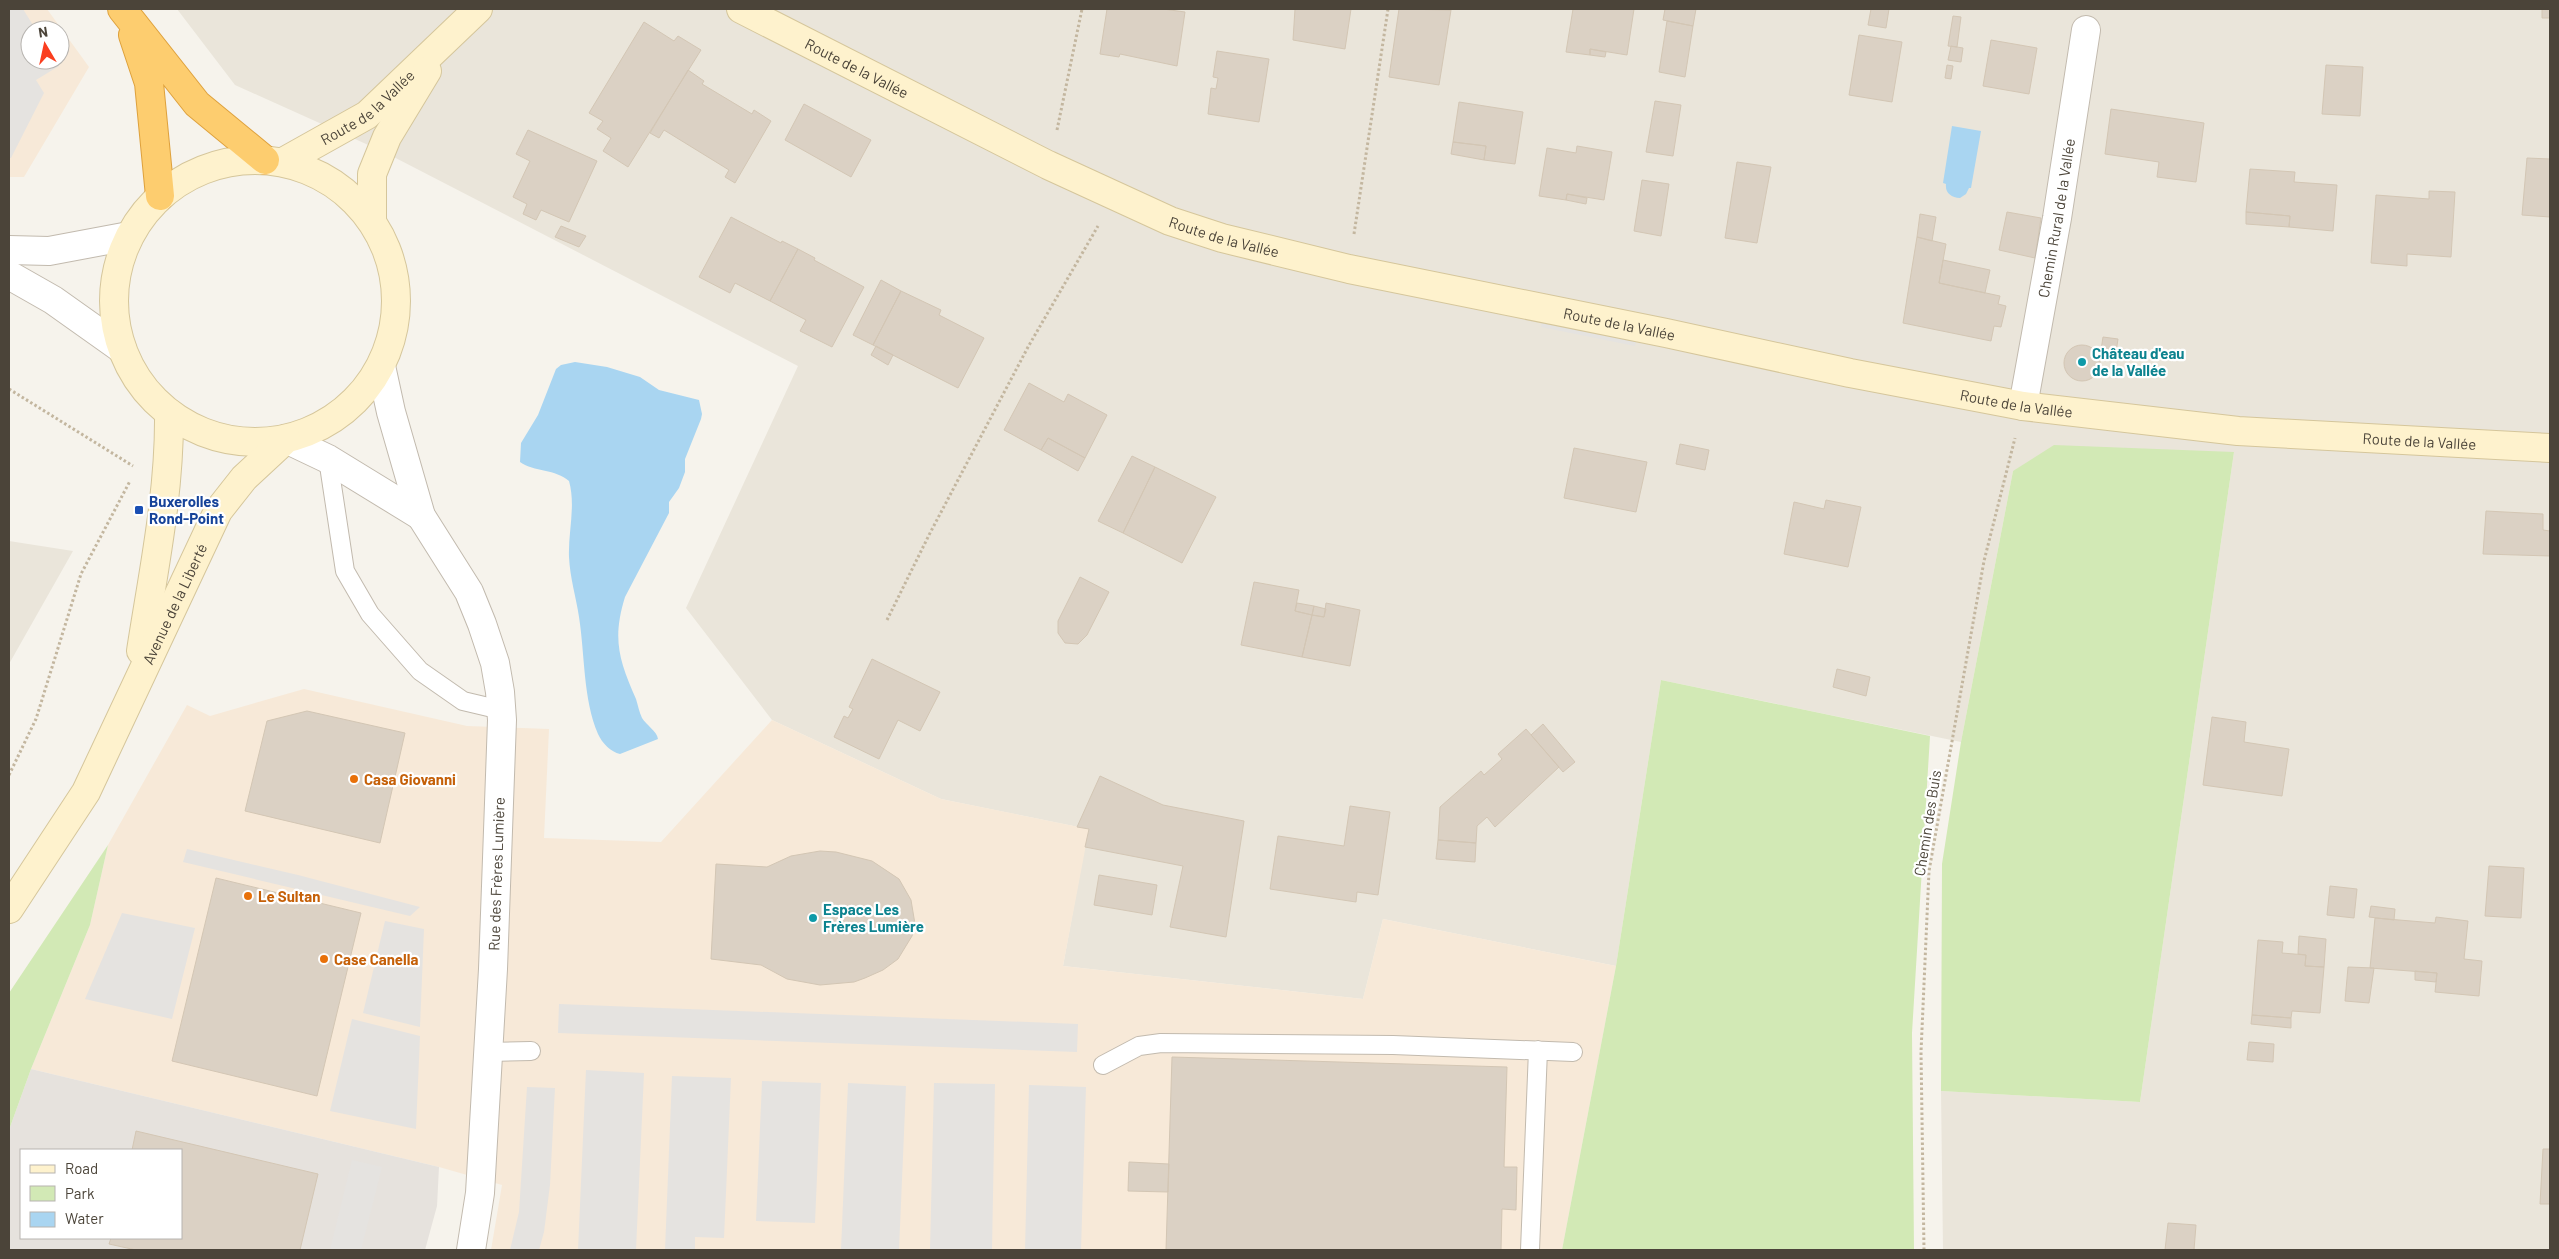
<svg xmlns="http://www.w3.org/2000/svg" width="2559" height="1259" viewBox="0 0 2559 1259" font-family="Barlow,sans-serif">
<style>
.residential{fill:#eae5da}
.commercial{fill:#f7e9d8;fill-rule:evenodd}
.industrial{fill:#e6e2dd;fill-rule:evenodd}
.green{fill:#d2e9b5}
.parking{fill:#e5e3e0}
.water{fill:#a9d5f1}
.building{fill:#dbd1c4;stroke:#d3c6b4}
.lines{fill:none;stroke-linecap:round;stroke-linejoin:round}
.lane-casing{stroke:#c2baae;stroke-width:20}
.street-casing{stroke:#c2baae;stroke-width:30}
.secondary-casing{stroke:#d5c69b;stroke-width:30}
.highway-casing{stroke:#dea13d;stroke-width:30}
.path{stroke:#c3b69f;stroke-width:3;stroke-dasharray:2.5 2.5;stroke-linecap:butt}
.lane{stroke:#fff;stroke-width:18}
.street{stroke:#fff;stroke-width:28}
.secondary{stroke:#fef2cd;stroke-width:28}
.highway{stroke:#fdcd6f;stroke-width:28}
.culture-dot{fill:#0f9aa8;stroke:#fff;stroke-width:2}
.transit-dot{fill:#1a4fb4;stroke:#fff;stroke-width:2}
.food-dot{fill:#e8710a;stroke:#fff;stroke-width:2}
.labels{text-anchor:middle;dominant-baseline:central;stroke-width:4.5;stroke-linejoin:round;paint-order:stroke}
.street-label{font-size:15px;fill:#4b4439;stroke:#fff}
.culture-label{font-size:15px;font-weight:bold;fill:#0d838f;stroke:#fff;text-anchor:start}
.transit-label{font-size:15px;font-weight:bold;fill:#164399;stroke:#fff;text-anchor:start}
.food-label{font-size:15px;font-weight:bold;fill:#c56008;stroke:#fff;text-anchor:start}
</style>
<rect width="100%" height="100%" fill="#f6f3ec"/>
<path class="residential" d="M 177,9 L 2550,9 L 2550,1250 L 1943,1250 L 1941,1091 L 2140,1102 L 2234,452 L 2013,471 L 1961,742 L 1661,680 L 1616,966 L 1383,919 L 1363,999 L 1063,966 L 1088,829 L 941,799 L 772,720 L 686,608 L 798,366 L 386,153 L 235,85 Z
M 9,541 L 73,551 L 9,664 Z"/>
<path class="commercial" d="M 9,9 L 47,9 L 89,67 L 24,177 L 9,177 ZM 30,30 L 60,30 L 60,60 L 30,60 Z
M 304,689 L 467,726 L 549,729 L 544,838 L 661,842 L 772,720 L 941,799 L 1089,829 L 1063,966 L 1363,999 L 1383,919 L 1616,966 L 1562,1250 L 491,1250 L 502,1185 L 439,1167 L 31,1069 L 90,925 L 108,845 L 187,705 L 210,716 Z"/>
<path class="industrial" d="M 31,1069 L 439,1167 L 437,1206 L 425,1250 L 9,1250 L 9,1130 ZM 21,1150 L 181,1150 L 181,1238 L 21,1238 Z"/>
<path class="green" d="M 2054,445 L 2234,452 L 2140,1102 L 1941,1091 L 1942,864 L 1961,742 L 2013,471 Z
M 1661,680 L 1930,736 L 1912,1033 L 1914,1250 L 1562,1250 L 1616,966 Z
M 108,845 L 90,925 L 31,1069 L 9,1130 L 9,993 Z"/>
<path class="parking" d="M 9,9 L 23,9 L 36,30 L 30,30 L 30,60 L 55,60 L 59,66 L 36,80 L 44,93 L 11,158 L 9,158 Z
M 1543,317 L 1637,335 L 1635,346 L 1541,327 Z
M 187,849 L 298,875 L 420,907 L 410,916 L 183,862 Z
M 122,913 L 195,928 L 172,1019 L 85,999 Z
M 385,921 L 424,929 L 420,1027 L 363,1013 Z
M 559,1004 L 1078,1024 L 1077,1052 L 558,1033 Z
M 352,1019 L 420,1036 L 416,1129 L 330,1111 Z
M 586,1070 L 644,1073 L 636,1250 L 578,1250 Z
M 672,1076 L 731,1078 L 724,1238 L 695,1237 L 695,1250 L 665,1250 Z
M 762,1081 L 821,1083 L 815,1223 L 756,1221 Z
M 848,1083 L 906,1086 L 899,1250 L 841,1250 Z
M 934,1083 L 995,1084 L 992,1250 L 930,1250 Z
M 1029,1085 L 1086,1087 L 1081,1250 L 1025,1250 Z
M 527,1087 L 555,1088 L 550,1185 L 544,1232 L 539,1250 L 510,1250 L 519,1212 Z
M 352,1160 L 382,1167 L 361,1250 L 330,1250 Z"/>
<path class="water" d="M 1952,126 L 1981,131 L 1971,188 L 1969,188 L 1966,194 L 1960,198 C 1951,197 1945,193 1946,184 L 1943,183 Z
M 575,362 L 607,367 L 640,377 L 659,390 L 699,400 L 702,414 L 701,419 L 685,459 L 685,472 L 679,488 L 669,502 L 669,513 L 625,597 C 612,639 619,660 636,699 C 638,705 639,712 642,718 C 646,725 657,731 658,739 L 620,754 C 611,752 602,743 598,734 C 583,699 585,655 579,617 C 576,597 570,578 569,557 C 568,532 576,506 569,481 C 556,469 534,472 520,462 L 521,443 L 538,415 L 556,369 L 561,365 Z"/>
<path class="building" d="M 1107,9 L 1163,9 L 1185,12 L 1177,66 L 1120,54 L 1119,57 L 1100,54 Z
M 1295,9 L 1351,9 L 1345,49 L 1293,40 Z
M 1399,9 L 1451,10 L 1439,85 L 1389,77 Z
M 1573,9 L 1634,9 L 1627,55 L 1590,49 L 1590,55 L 1566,52 Z
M 1665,9 L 1696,9 L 1693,26 L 1663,20 Z
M 1871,9 L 1889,9 L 1886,28 L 1868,25 Z
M 2542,9 L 2550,9 L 2550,18 L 2542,18 Z
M 1953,16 L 1961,17 L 1957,47 L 1948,46 Z
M 1667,21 L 1693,26 L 1685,77 L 1659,72 Z
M 644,22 L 674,41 L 678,36 L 701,50 L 628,167 L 603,151 L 611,138 L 597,129 L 603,121 L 589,113 Z
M 1859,35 L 1902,42 L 1892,102 L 1849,95 Z
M 1991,40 L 2037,48 L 2029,94 L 1983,86 Z
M 1951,46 L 1963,48 L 1961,62 L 1948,60 Z
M 1590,49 L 1606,52 L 1605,57 L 1590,55 Z
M 1217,51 L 1269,59 L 1259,122 L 1208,114 L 1211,88 L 1216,89 L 1218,78 L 1213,77 Z
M 1947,65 L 1953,66 L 1951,79 L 1945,78 Z
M 2326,65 L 2363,67 L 2360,116 L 2322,114 Z
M 688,70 L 704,81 L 702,84 L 752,114 L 754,110 L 771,121 L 735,183 L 725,177 L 729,170 L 664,130 L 659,138 L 650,133 Z
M 1655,101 L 1681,105 L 1673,156 L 1646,152 Z
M 1459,102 L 1523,112 L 1515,164 L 1484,160 L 1486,146 L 1453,142 Z
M 804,104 L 871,140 L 851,177 L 785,140 Z
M 2111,109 L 2204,123 L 2196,182 L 2157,177 L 2159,162 L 2105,154 Z
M 528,130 L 597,161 L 569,222 L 541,210 L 536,220 L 523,214 L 527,204 L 513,197 L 530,161 L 516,154 Z
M 1453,142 L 1486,146 L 1484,160 L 1451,154 Z
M 1577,146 L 1612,152 L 1604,200 L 1567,194 L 1566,200 L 1539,196 L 1547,148 L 1576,153 Z
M 2527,158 L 2550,159 L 2550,217 L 2522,215 Z
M 1737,162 L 1771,167 L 1757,243 L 1725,238 Z
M 2250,169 L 2295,172 L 2294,182 L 2337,185 L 2333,231 L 2289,227 L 2290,216 L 2246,212 Z
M 1642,180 L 1669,184 L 1661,236 L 1634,231 Z
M 2429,191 L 2455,192 L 2451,257 L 2407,254 L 2407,266 L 2371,263 L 2376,195 L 2429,199 Z
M 1567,194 L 1587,198 L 1586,204 L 1566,200 Z
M 2007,212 L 2041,218 L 2035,258 L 1999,250 Z
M 2246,212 L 2290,216 L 2289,227 L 2246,224 Z
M 1920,214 L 1936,217 L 1932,241 L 1917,237 Z
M 731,217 L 781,243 L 782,241 L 798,249 L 770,301 L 735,283 L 730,293 L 699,277 Z
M 561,226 L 586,236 L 579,247 L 555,237 Z
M 1917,237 L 1946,244 L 1939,283 L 2000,296 L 1998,304 L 2006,306 L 2001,327 L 1994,326 L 1991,341 L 1903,323 Z
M 798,249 L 815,258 L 814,260 L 864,287 L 832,347 L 800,331 L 806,320 L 770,301 Z
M 1943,260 L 1990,270 L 1985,293 L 1939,283 Z
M 881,280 L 901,291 L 873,345 L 853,335 Z
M 901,291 L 941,310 L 939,315 L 984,338 L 958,388 L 873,345 Z
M 2103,337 L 2118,339 L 2116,352 L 2101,350 Z
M2064 363a18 18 0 1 1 36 0a18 18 0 1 1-36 0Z
M 876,346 L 893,355 L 888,365 L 871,355 Z
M 1029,383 L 1064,402 L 1068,394 L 1107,415 L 1085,458 L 1048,438 L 1041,450 L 1004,430 Z
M 1048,438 L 1085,458 L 1078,471 L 1041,450 Z
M 1680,444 L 1709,450 L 1705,470 L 1676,464 Z
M 1574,448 L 1647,462 L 1636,512 L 1564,498 Z
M 1132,456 L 1155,467 L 1123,533 L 1098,521 Z
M 1155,467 L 1216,497 L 1182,563 L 1123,533 Z
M 1826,500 L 1861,507 L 1848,567 L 1784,554 L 1794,502 L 1824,509 Z
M 2486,511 L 2543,514 L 2543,530 L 2550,531 L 2550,556 L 2483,554 Z
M 1080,577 L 1109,592 L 1087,635 L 1078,644 L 1065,643 L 1058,633 L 1058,621 Z
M 1254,582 L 1299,590 L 1295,611 L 1312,615 L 1302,657 L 1241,645 Z
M 1297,603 L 1314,606 L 1312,615 L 1295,611 Z
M 1326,603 L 1360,610 L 1350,666 L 1302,657 L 1312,615 L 1324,617 Z
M 1314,606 L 1326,609 L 1324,617 L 1312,615 Z
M 872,659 L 940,692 L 920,731 L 898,720 L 879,759 L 834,737 L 844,716 L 848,718 L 853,709 L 849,707 Z
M 1837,669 L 1870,677 L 1866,696 L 1833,687 Z
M 307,711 L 405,733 L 380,843 L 245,811 L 267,721 Z
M 2212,717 L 2246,722 L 2244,742 L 2289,749 L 2282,796 L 2203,785 Z
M 1543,724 L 1575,762 L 1563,772 L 1531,735 Z
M 1526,729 L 1559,767 L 1495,827 L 1487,817 L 1477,826 L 1476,843 L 1438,840 L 1440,807 L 1481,771 L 1484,775 L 1502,759 L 1498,754 Z
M 1100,776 L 1163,805 L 1244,821 L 1226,937 L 1170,927 L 1183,866 L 1085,847 L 1089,829 L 1077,827 Z
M 1350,806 L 1390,812 L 1378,895 L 1357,892 L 1356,902 L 1270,889 L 1278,836 L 1344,846 Z
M 1438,840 L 1476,843 L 1475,862 L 1436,859 Z
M 820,851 L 836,852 L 872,861 L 899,879 L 911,900 L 915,924 L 912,936 L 898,959 L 883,970 L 865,978 L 854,982 L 820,985 L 787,979 L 761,965 L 711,959 L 716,864 L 767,867 L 791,856 Z
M 2489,866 L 2524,868 L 2521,918 L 2485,916 Z
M 1099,875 L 1157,885 L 1152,915 L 1094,905 Z
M 216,878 L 361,913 L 317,1096 L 172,1061 Z
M 2330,886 L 2357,889 L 2354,918 L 2327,915 Z
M 2371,906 L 2395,909 L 2394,920 L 2369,917 Z
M 2436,917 L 2468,921 L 2464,959 L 2482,961 L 2479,996 L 2435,992 L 2437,973 L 2370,968 L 2375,918 L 2435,923 Z
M 2299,936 L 2326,939 L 2324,967 L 2305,966 L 2306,955 L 2298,954 Z
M 2258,940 L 2283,942 L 2282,953 L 2306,955 L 2305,966 L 2324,967 L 2320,1013 L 2292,1011 L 2291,1018 L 2252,1015 Z
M 2348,967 L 2374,968 L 2369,1003 L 2345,1001 Z
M 2415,971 L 2437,973 L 2436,982 L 2415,980 Z
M 2252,1015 L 2291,1018 L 2291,1028 L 2251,1024 Z
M 2249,1042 L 2274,1044 L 2273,1062 L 2247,1060 Z
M 1172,1057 L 1507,1067 L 1504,1167 L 1517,1167 L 1516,1210 L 1502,1209 L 1501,1250 L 1166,1250 Z
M 136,1131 L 318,1174 L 300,1250 L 136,1250 L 109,1244 L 111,1238 L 181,1238 L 181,1150 L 132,1150 Z
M 2543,1149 L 2550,1149 L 2550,1204 L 2540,1204 Z
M 1129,1162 L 1169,1164 L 1168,1192 L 1128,1191 Z
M 2168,1223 L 2196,1225 L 2194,1250 L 2165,1250 Z"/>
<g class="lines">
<g class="lane-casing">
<path id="lane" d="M 328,459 L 345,571 L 370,614 L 420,671 L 463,701 L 501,710
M 488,1052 L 531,1051
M 1103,1065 L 1139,1046 L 1161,1043 L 1393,1045 L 1573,1052
M 1530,1250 L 1538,1050"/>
</g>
<g class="street-casing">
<g id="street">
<path d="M 9,250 L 49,251 L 129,236"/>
<path d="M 9,275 L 53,300 L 122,349"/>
<path d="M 381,366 L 391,412 L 421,516 L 469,592 L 482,624 L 495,663 L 500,692 L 502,720 L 493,969 L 480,1193 L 471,1250"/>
<path id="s1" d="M 2023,406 L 2057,218 L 2086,30"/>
<path d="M 286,439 L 328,459 L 421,516"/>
</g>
</g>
<g class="secondary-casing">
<g id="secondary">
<path id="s2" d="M 741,9 L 1048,165 L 1170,221 L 1222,238 L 1349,269 L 1666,333 L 1850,373 L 2023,406 L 2238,431 L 2550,448"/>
<circle cx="255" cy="301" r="141"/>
<path id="s3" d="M 283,162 L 367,115 L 478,9"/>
<path d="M 372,221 L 372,174 L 387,137 L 427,71"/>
<path d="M 141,651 C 153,573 170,493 169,413"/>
<path id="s4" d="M 9,909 L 86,792 L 218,511 L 244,478 L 286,439"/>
</g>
</g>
<g class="highway-casing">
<path id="highway" d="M 122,9 L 197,104 L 265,160
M 133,35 L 149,83 L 160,196"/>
</g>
<path class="path" d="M 1057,130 L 1082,9
M 1354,234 L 1388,9
M 9,389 L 133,466
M 887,620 L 929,535 L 1028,347 L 1098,226
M 9,775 L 36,719 L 81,574 L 130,481
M 1924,1250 L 1921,1052 L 1929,871 L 1984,561 L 2015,438"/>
<use href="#lane" class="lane"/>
<use href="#street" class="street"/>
<use href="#secondary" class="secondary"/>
<use href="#highway" class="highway"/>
</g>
<g class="culture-dot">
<circle cx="2082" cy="362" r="5"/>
<circle cx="813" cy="918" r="5"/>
</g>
<rect class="transit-dot" x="134" y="505" width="10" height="10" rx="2.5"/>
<g class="food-dot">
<circle cx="354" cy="779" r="5"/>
<circle cx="248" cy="896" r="5"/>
<circle cx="324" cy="959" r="5"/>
</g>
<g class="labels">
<g class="street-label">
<text stroke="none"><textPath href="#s2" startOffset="130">Route de la Vallée</textPath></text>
<text stroke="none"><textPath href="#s3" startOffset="101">Route de la Vallée</textPath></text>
<text stroke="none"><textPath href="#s1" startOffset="191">Chemin Rural de la Vallée</textPath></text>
<text stroke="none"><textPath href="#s2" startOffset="535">Route de la Vallée</textPath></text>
<text stroke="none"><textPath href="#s2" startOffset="940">Route de la Vallée</textPath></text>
<text stroke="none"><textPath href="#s2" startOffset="1345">Route de la Vallée</textPath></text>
<text stroke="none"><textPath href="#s2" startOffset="1750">Route de la Vallée</textPath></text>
<text stroke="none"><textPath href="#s4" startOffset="348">Avenue de la Liberté</textPath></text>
<text transform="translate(1927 823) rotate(-81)">Chemin des Buis</text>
<text transform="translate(496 874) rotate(-88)">Rue des Frères Lumière</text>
</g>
<g class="culture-label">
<text x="2092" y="353">Château d'eau<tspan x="2092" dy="17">de la Vallée</tspan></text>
<text x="823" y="909">Espace Les<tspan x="823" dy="17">Frères Lumière</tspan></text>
</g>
<g class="transit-label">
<text x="149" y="501">Buxerolles<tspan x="149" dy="17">Rond-Point</tspan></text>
</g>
<g class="food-label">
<text x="364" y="779">Casa Giovanni</text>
<text x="258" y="896">Le Sultan</text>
<text x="334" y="959">Case Canella</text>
</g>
</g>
<rect width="2559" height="1259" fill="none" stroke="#4b4439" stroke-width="20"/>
<rect x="20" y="1149" width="162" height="90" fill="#ffffff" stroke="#b7b4b0"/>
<rect x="30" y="1165" width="25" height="8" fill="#fef2cd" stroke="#b7b4b0"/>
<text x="65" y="1174" font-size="15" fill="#4b4439">Road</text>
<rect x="30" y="1186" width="25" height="15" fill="#d2e9b5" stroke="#b7b4b0"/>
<text x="65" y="1199" font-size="15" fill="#4b4439">Park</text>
<rect x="30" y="1212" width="25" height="15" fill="#a9d5f1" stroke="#b7b4b0"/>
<text x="65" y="1224" font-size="15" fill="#4b4439">Water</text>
<g transform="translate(45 45) rotate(351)"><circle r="24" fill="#ffffff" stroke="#b7b4b0"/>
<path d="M0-4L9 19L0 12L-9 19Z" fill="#fa3e1f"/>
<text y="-8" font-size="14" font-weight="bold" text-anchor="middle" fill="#4b4439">N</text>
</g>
</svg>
